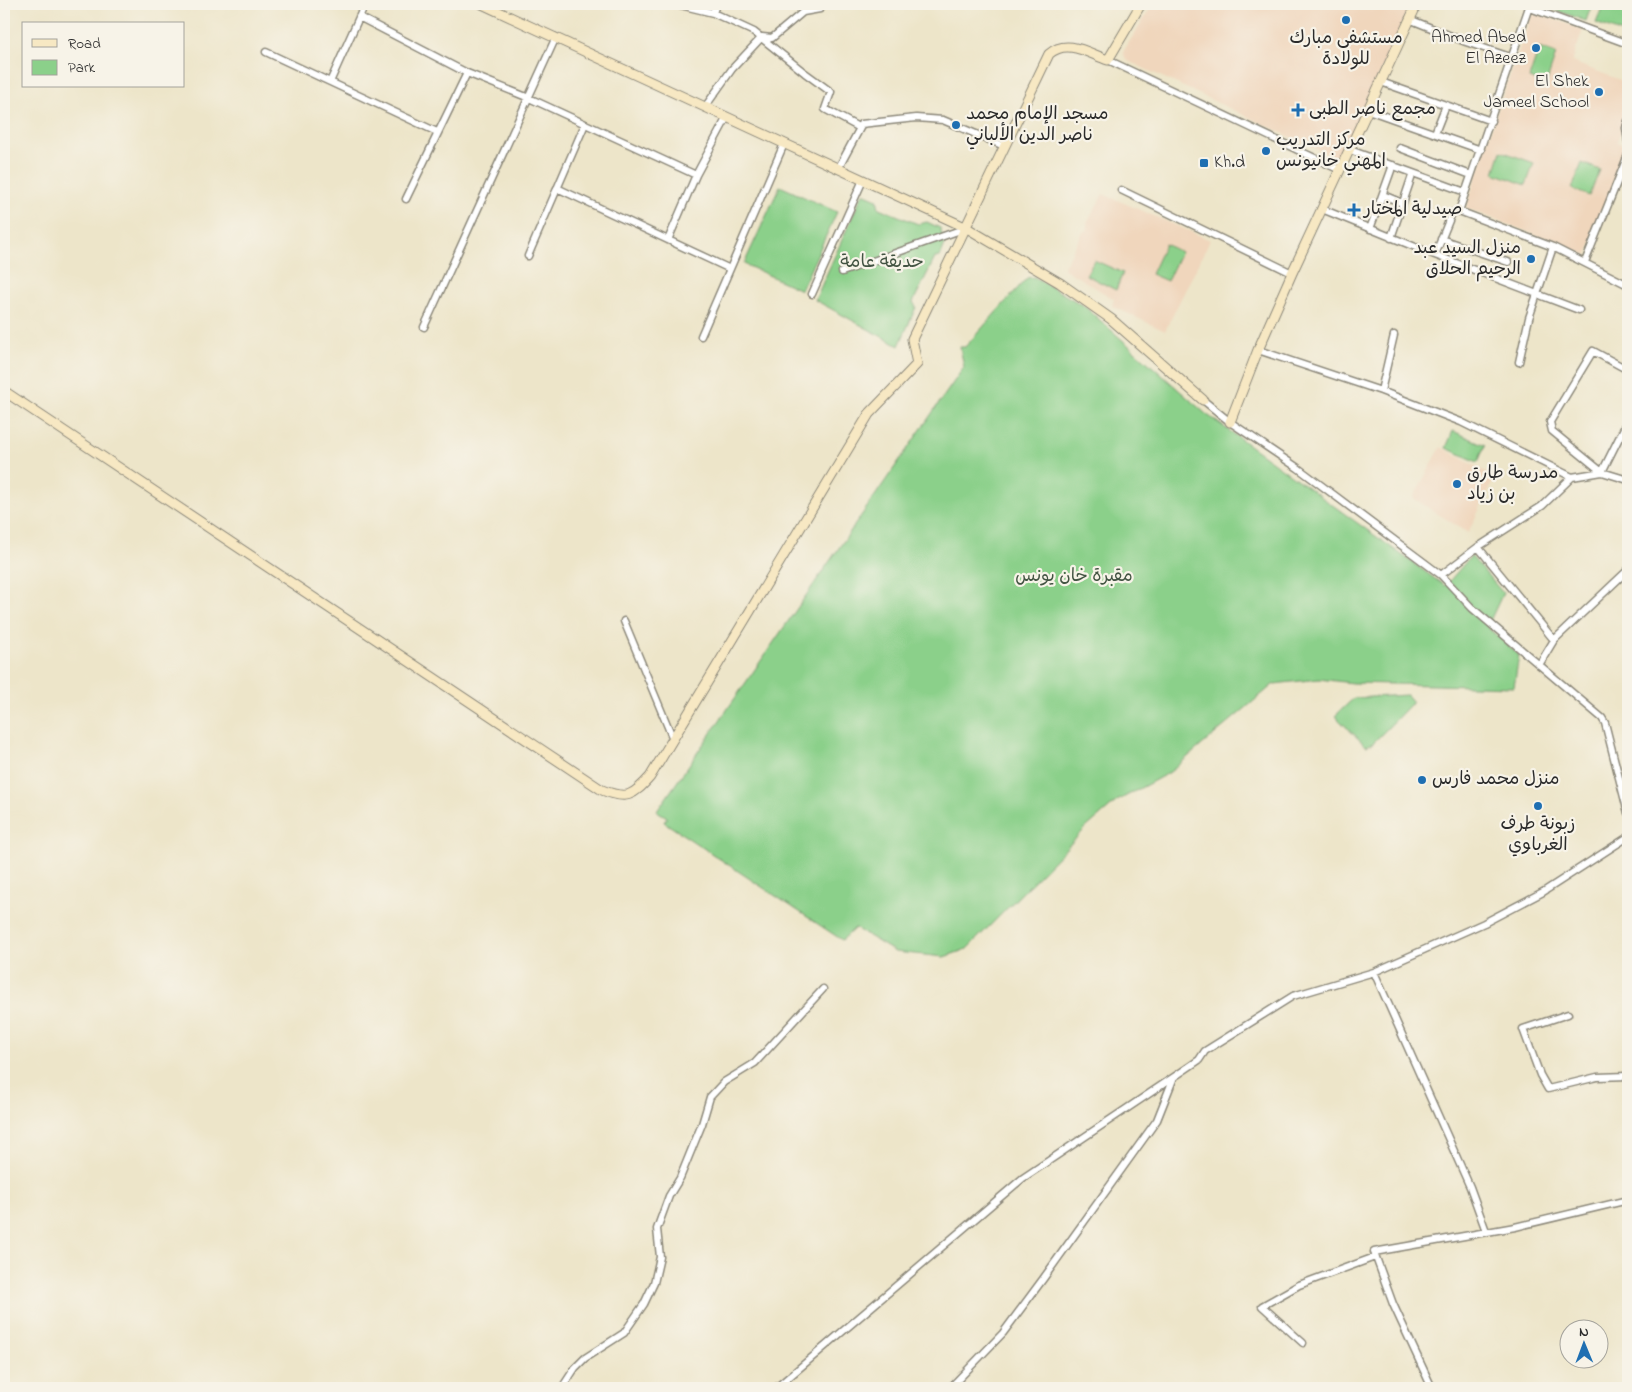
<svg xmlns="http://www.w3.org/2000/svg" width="1632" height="1392" viewBox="0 0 1632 1392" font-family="'Indie Flower','Playpen Sans Arabic',sans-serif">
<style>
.built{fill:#f0d6bc}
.green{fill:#8bd08a;stroke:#5b7e5a}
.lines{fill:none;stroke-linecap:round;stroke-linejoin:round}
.street-casing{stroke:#8c887a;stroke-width:9}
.secondary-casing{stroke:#8c887a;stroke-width:11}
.street{stroke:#fff;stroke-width:6}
.secondary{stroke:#f7e8c3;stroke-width:9}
.poi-dot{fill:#1f6fb2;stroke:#f7f3e8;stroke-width:2}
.labels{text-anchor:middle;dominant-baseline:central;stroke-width:4.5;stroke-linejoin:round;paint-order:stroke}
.poi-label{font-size:18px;fill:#2b2b2b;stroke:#f7f3e8;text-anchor:start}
.park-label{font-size:18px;fill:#435443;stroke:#f7f3e8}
</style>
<rect width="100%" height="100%" fill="#f7f3e8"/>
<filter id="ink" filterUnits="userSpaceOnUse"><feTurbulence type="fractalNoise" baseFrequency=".02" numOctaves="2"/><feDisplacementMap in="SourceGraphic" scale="10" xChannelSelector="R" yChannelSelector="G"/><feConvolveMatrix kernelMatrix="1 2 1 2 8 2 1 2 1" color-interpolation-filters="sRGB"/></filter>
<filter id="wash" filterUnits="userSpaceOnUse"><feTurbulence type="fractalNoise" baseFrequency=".0096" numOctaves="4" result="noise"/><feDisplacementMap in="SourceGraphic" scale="20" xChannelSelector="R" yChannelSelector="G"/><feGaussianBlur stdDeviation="1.12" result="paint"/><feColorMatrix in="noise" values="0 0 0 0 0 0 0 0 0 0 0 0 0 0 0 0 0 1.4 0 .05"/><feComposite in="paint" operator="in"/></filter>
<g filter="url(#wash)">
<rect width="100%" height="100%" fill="#ede5c9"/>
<path class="built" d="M 1153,4 L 1412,4 L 1340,160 L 1126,60 L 1123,52 Z
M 1533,11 L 1583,30 L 1572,62 L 1628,83 L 1628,109 L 1617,142 L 1627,147 L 1627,151 L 1587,255 L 1466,208 L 1498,109 Z
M 1103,194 L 1210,240 L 1165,331 L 1112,306 L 1114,299 L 1063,268 L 1083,232 L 1087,230 L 1087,223 Z
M 1441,447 L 1495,477 L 1468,533 L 1413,498 Z"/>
<path class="green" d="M 1538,4 L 1592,4 L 1586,21 Z
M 1604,4 L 1628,4 L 1628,35 L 1596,23 Z
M 1539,48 L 1556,54 L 1546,84 L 1529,78 Z
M 1501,151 L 1534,163 L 1526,185 L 1494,173 Z
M 1582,163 L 1600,170 L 1589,196 L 1572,189 Z
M 780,186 L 837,212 L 801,290 L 744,264 Z
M 863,193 L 877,199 L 879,208 L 918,224 L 927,222 L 940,228 L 945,244 L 940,257 L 935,258 L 913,302 L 916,307 L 899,346 L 815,300 Z
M 1165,244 L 1181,252 L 1167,281 L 1151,274 Z
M 1094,260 L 1123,273 L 1116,290 L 1086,275 Z
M 1034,277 L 1084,306 L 1206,414 L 1445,586 L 1471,556 L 1503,593 L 1487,627 L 1519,655 L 1514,687 L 1352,683 L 1319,679 L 1274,684 L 1170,772 L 1117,801 L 1088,826 L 967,949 L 944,957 L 895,952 L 855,928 L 842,940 L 664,822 L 667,817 L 657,811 L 964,367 L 960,347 L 965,347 L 1027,278 Z
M 1453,431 L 1485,445 L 1478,462 L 1446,448 Z
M 1407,695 L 1413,702 L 1373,743 L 1366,746 L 1335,716 L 1354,698 Z"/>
</g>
<g filter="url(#ink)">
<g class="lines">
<g class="street-casing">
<path id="street" d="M 676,4 L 713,13 L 754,32 L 805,73 L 831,92 L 825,109 L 860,128 L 861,124 L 916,118 L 943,120 L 1004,146
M 923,5 L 923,4
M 1530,8 L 1628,44
M 713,13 L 716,4
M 359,17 L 467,73 L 529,98 L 696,175
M 1409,19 L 1466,42 L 1513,58
M 266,52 L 437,132
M 1108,60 L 1340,170
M 330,82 L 365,4
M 1381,82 L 1491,121
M 705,107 L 732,69 L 762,37 L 772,38 L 803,12 L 820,9 L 825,4
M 1368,110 L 1481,150
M 1628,121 L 1626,128 L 1628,141
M 1435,133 L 1446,105
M 1400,148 L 1471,175
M 1350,150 L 1465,192
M 838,169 L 860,128
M 557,188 L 730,269
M 1121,190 L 1292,273
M 1383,195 L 1402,203
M 406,199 L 467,73
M 1322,209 L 1435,255 L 1579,310
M 1459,211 L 1530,4
M 1370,229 L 1393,165
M 1391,238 L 1413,173
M 1441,239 L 1508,262
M 668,240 L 696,175 L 727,117
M 1435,255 L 1452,213 L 1459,211 L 1553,247 L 1628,285
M 528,256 L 585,124
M 1585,262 L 1628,155
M 842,272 L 966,228
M 812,294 L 863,180
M 424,327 L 556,37
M 701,336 L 784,144
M 1258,350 L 1381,391 L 1461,422 L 1572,477
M 1519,362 L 1529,318 L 1553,247
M 1628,370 L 1593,351 L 1550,422 L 1552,431 L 1602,472 L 1628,480
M 1381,391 L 1394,335
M 1203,400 L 1230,422 L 1298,468 L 1441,575 L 1472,608 L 1602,718 L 1605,723 L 1628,813
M 1478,547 L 1554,640
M 1441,575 L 1478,547 L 1542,506 L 1572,477 L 1602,472 L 1628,420
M 624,621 L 673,739
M 1539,665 L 1554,640 L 1628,570
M 1374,972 L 1470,1187 L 1486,1231
M 1568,1014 L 1523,1029 L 1540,1075 L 1548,1089 L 1597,1077 L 1628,1076
M 1303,1343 L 1262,1306 L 1299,1285 L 1375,1257
M 562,1388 L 575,1368 L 585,1358 L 624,1333 L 644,1304 L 654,1283 L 660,1257 L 657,1229 L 669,1196 L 680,1178 L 702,1124 L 710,1097 L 724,1082 L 755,1063 L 823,989
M 776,1388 L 1023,1178 L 1174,1077 L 1199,1060 L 1205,1051 L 1293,996 L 1374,972 L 1484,923 L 1543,892 L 1628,837
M 950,1388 L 1003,1333 L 1043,1279 L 1157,1120 L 1174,1077
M 1432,1388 L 1393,1304 L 1374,1252 L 1515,1227 L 1628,1200"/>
</g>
<g class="secondary-casing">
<path id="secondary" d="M 482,4 L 967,228 L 1060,283 L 1111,319 L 1203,400
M 4,391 L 602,790 C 627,800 633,796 650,777 L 869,414 L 917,364 L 912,339 L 1049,54 C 1067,38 1088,53 1108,60 L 1141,4
M 1230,422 L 1258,350 L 1292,273 L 1417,4"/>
</g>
<use href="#street" class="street"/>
<use href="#secondary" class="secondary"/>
</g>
</g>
<g class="poi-dot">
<circle cx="1346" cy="20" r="5"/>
<circle cx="1536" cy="48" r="5"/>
<circle cx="1599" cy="92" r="5"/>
<path d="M1295.5 102.5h5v5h5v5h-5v5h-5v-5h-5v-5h5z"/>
<circle cx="956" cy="125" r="5"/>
<circle cx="1266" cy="151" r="5"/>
<rect x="1199" y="158" width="10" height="10" rx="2.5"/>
<path d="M1351.5 202.5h5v5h5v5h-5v5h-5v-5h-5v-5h5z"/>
<circle cx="1531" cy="259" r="5"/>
<circle cx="1457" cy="484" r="5"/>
<circle cx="1422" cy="780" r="5"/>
<circle cx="1538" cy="806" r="5"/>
</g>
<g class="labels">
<g class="poi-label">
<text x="1526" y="38" text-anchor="end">Ahmed Abed<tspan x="1526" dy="21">El Azeez</tspan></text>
<text x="1346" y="39" text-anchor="middle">مستشفى مبارك<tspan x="1346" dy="21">للولادة</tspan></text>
<text x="1589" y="82" text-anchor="end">El Shek<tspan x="1589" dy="21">Jameel School</tspan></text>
<text x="1309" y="110">مجمع ناصر الطبى</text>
<text x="966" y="115">مسجد الإمام محمد<tspan x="966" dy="21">ناصر الدين الألباني</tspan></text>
<text x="1276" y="141">مركز التدريب<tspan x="1276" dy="21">المهني خانيونس</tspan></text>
<text x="1214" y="163">Kh.d</text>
<text x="1364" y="210">صيدلية المختار</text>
<text x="1521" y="249" text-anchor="end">منزل السيد عبد<tspan x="1521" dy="21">الرحيم الحلاق</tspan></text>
<text x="1467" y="474">مدرسة طارق<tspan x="1467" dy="21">بن زياد</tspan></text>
<text x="1432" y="780">منزل محمد فارس</text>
<text x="1538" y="825" text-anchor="middle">زبونة طرف<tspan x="1538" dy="21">الغرباوي</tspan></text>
</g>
<g class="park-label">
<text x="882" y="263">حديقة عامة</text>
<text x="1074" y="577">مقبرة خان يونس</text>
</g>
</g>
<rect width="1632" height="1392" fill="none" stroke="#f7f3e8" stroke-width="20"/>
<rect x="22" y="22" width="162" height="65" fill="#f7f3e8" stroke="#a5a39c"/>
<rect x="32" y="39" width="25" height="8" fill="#f7e8c3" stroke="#a5a39c"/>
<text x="68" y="48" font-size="15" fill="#2b2b2b">Road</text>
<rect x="32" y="60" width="25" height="15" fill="#8bd08a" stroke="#a5a39c"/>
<text x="68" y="72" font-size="15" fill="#2b2b2b">Park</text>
<g transform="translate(1584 1344) rotate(359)"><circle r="24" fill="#f7f3e8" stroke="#a5a39c"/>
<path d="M0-4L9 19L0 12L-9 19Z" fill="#1f6fb2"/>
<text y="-8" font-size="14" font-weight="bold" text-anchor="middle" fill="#2b2b2b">N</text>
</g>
</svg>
